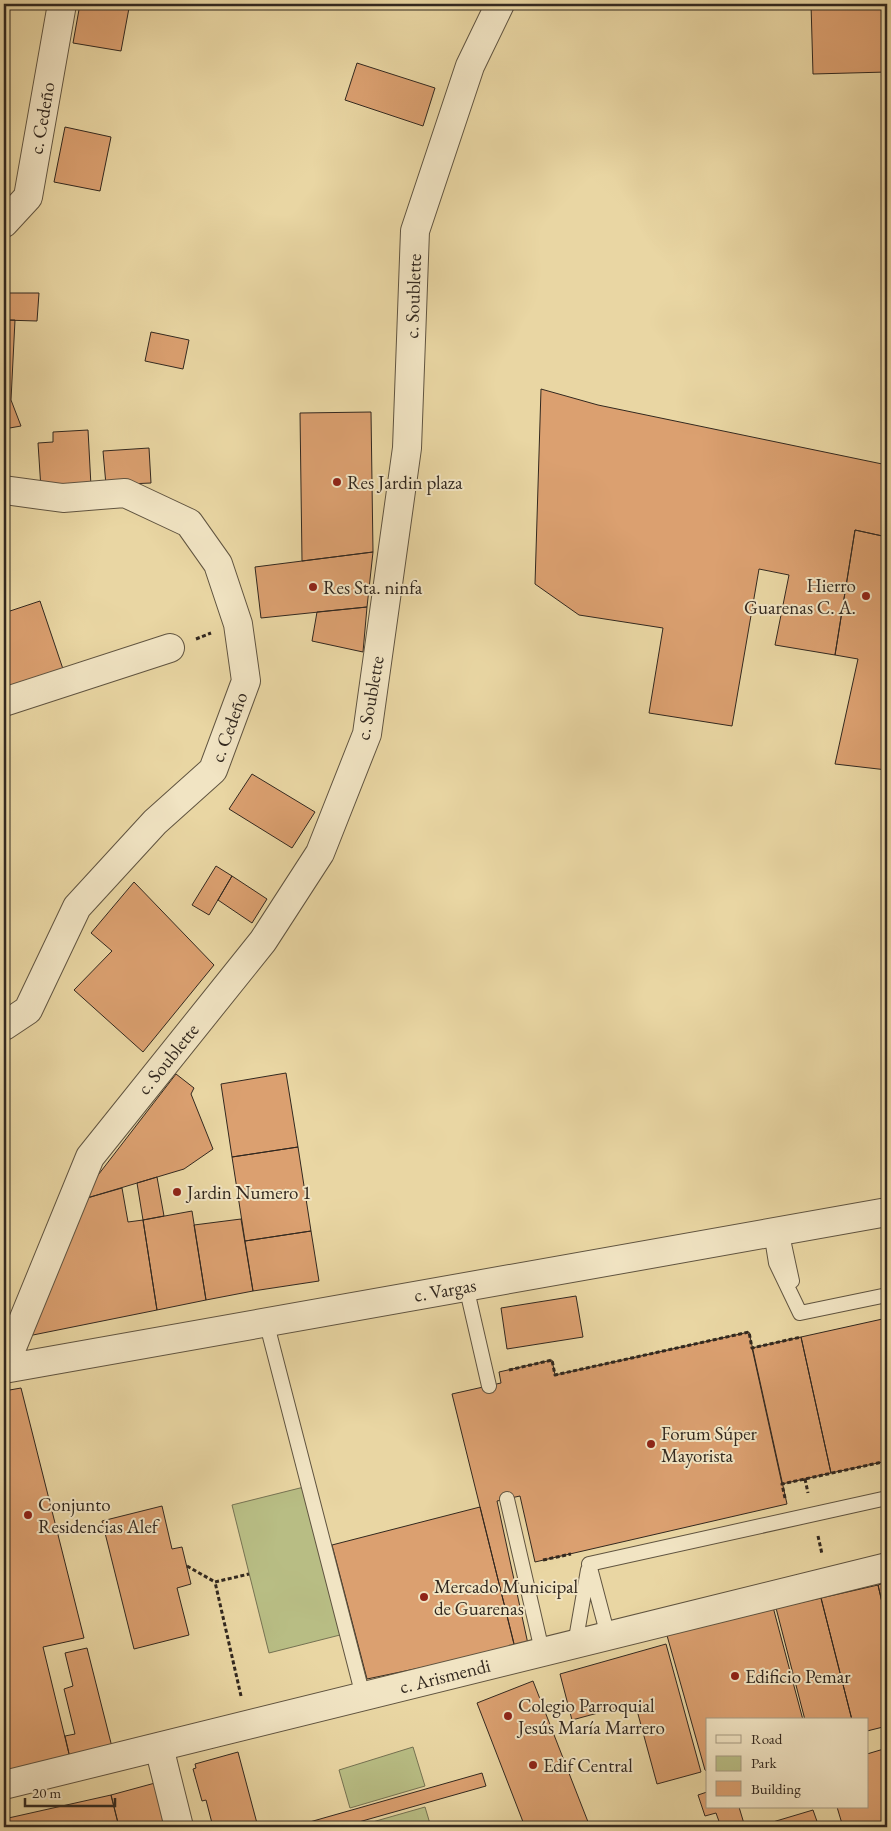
<svg xmlns="http://www.w3.org/2000/svg" width="891" height="1831" viewBox="0 0 891 1831" font-family="'EB Garamond',serif">
<style>
.green{fill:#b8bd84;stroke:#757252}
.building{fill:#dba070;stroke:#32281f}
.lines{fill:none;stroke-linecap:round;stroke-linejoin:round}
.lane-casing{stroke:#605440;stroke-width:16}
.street-casing{stroke:#605440;stroke-width:30}
.path{stroke:#32281f;stroke-width:3;stroke-dasharray:4 2.5;stroke-linecap:butt}
.lane{stroke:#f1e4c3;stroke-width:14}
.street{stroke:#f1e4c3;stroke-width:28}
.poi-dot{fill:#8f2418;stroke:#f1e4c3;stroke-width:2}
.labels{text-anchor:middle;dominant-baseline:central;stroke-width:4;stroke-linejoin:round;paint-order:stroke}
.street-label{font-size:19px;fill:#32281f;stroke:#f1e4c3}
.poi-label{font-size:19px;fill:#32281f;stroke:#f1e4c3;text-anchor:start}
</style>
<rect width="100%" height="100%" fill="#e9d6a3"/>
<filter id="stains"><feTurbulence type="fractalNoise" baseFrequency=".004" numOctaves="4"/><feColorMatrix values="0 0 0 0 .2 0 0 0 0 .09 0 0 0 0 .02 0 0 0 .5 -.17"/></filter>
<radialGradient id="worn" r=".72"><stop offset=".6" stop-color="#630" stop-opacity="0"/><stop offset="1" stop-color="#630" stop-opacity=".3"/></radialGradient>
<path class="green" d="M 304,1487 L 340,1635 L 269,1653 L 232,1505 Z
M 413,1747 L 425,1786 L 350,1808 L 339,1770 Z
M 425,1807 L 431,1827 L 355,1827 Z"/>
<path class="building" d="M 80,4 L 104,4 L 129,8 L 121,51 L 73,43 Z
M 811,4 L 887,4 L 887,72 L 813,74 Z
M 357,63 L 435,88 L 423,126 L 345,100 Z
M 65,127 L 111,137 L 100,191 L 54,182 Z
M 4,293 L 39,293 L 37,321 L 4,320 Z
M 4,320 L 15,320 L 11,400 L 21,426 L 4,429 Z
M 151,332 L 189,340 L 183,369 L 145,361 Z
M 541,389 L 598,405 L 887,465 L 887,537 L 855,530 L 835,655 L 775,645 L 789,575 L 759,569 L 732,726 L 649,713 L 663,628 L 579,615 L 535,584 Z
M 371,412 L 373,552 L 302,561 L 300,413 Z
M 88,430 L 91,486 L 41,489 L 38,443 L 53,442 L 53,432 Z
M 149,448 L 151,483 L 106,485 L 103,451 Z
M 855,530 L 887,537 L 887,770 L 835,764 L 858,659 L 835,655 Z
M 373,552 L 367,607 L 261,618 L 255,567 Z
M 40,601 L 64,672 L 11,690 L 4,668 L 4,613 Z
M 367,607 L 363,652 L 312,641 L 317,612 Z
M 252,774 L 315,812 L 292,848 L 229,809 Z
M 216,866 L 232,876 L 209,915 L 192,905 Z
M 232,876 L 267,899 L 252,923 L 218,900 Z
M 134,882 L 214,965 L 143,1052 L 74,990 L 112,951 L 91,933 Z
M 286,1073 L 298,1147 L 232,1157 L 221,1084 Z
M 176,1074 L 194,1088 L 191,1094 L 213,1149 L 184,1169 L 87,1198 L 95,1179 Z
M 298,1147 L 311,1231 L 245,1241 L 232,1157 Z
M 157,1177 L 164,1216 L 143,1220 L 137,1183 Z
M 122,1188 L 128,1222 L 143,1220 L 157,1310 L 28,1336 L 87,1198 Z
M 192,1211 L 206,1300 L 157,1310 L 143,1220 Z
M 241,1219 L 253,1291 L 206,1300 L 194,1225 Z
M 311,1231 L 319,1281 L 253,1291 L 245,1241 Z
M 576,1296 L 583,1337 L 507,1349 L 501,1308 Z
M 887,1318 L 887,1461 L 831,1473 L 801,1337 Z
M 749,1332 L 787,1504 L 535,1562 L 520,1496 L 497,1501 L 528,1644 L 515,1648 L 452,1394 L 501,1383 L 499,1372 L 552,1360 L 555,1375 Z
M 801,1337 L 831,1473 L 782,1484 L 752,1348 Z
M 21,1388 L 84,1638 L 43,1647 L 70,1758 L 4,1773 L 4,1391 Z
M 162,1506 L 172,1549 L 182,1547 L 191,1584 L 177,1588 L 189,1635 L 134,1649 L 102,1521 Z
M 480,1507 L 515,1648 L 367,1679 L 332,1545 Z
M 887,1582 L 887,1624 L 878,1585 Z
M 878,1585 L 887,1624 L 887,1726 L 867,1731 L 867,1720 L 852,1720 L 821,1598 Z
M 821,1598 L 852,1720 L 805,1720 L 776,1608 Z
M 773,1607 L 803,1720 L 707,1720 L 707,1771 L 705,1770 L 666,1632 Z
M 666,1644 L 701,1772 L 657,1784 L 635,1703 L 572,1720 L 560,1674 Z
M 87,1648 L 112,1747 L 70,1758 L 65,1736 L 75,1734 L 64,1689 L 73,1686 L 65,1653 Z
M 533,1681 L 590,1827 L 525,1827 L 477,1703 Z
M 887,1748 L 887,1827 L 843,1827 L 837,1807 L 867,1807 L 867,1754 Z
M 238,1752 L 258,1827 L 213,1827 L 206,1800 L 202,1801 L 193,1769 L 196,1768 L 195,1764 Z
M 482,1773 L 486,1786 L 341,1827 L 292,1827 Z
M 155,1783 L 167,1827 L 119,1827 L 111,1795 Z
M 707,1792 L 707,1807 L 739,1807 L 745,1827 L 721,1827 L 716,1813 L 705,1816 L 698,1795 Z
M 111,1795 L 119,1827 L 4,1827 L 4,1819 Z
M 813,1810 L 819,1827 L 756,1827 Z"/>
<g class="lines">
<g class="lane-casing">
<path id="lane" d="M 781,1230 L 792,1281
M 771,1232 L 776,1263 L 800,1313 L 887,1295
M 466,1286 L 489,1386
M 266,1321 L 363,1696
M 507,1499 L 540,1642
M 608,1636 L 589,1564 L 887,1498
M 580,1643 L 577,1633 L 588,1570"/>
</g>
<g class="street-casing">
<path id="street" d="M 4,223 L 28,197 L 62,4
M 4,490 L 63,498 L 125,493 L 189,523 L 218,564 L 238,624 L 246,681 L 213,770 L 155,822 L 77,907 L 28,1010 L 4,1026
M 4,702 L 170,648
M 4,1367 L 90,1157 L 263,941 L 320,853 L 367,734 L 407,448 L 415,231 L 470,66 L 500,4
M 4,1369 L 887,1212
M 159,1747 L 179,1827
M 4,1785 L 887,1567"/>
</g>
<path class="path" d="M 196,639 L 211,633
M 509,1370 L 552,1360 L 555,1375 L 749,1332 L 752,1348 L 801,1337
M 805,1479 L 808,1493
M 785,1498 L 782,1484 L 887,1461
M 818,1536 L 822,1554
M 543,1560 L 571,1554
M 187,1566 L 215,1582
M 241,1696 L 215,1582 L 249,1574"/>
<use href="#lane" class="lane"/>
<use href="#street" class="street"/>
</g>
<g class="poi-dot">
<circle cx="337" cy="482" r="5"/>
<circle cx="313" cy="587" r="5"/>
<circle cx="866" cy="596" r="5"/>
<circle cx="177" cy="1192" r="5"/>
<circle cx="651" cy="1444" r="5"/>
<circle cx="28" cy="1515" r="5"/>
<circle cx="424" cy="1597" r="5"/>
<circle cx="735" cy="1676" r="5"/>
<circle cx="508" cy="1716" r="5"/>
<circle cx="533" cy="1765" r="5"/>
</g>
<g class="labels">
<g class="street-label">
<text transform="translate(42 118) rotate(-80)">c. Cedeño</text>
<text transform="translate(413 296) rotate(-88)">c. Soublette</text>
<text transform="translate(370 698) rotate(-80)">c. Soublette</text>
<text transform="translate(229 727) rotate(-70)">c. Cedeño</text>
<text transform="translate(168 1059) rotate(-51)">c. Soublette</text>
<text transform="translate(445 1290) rotate(-10)">c. Vargas</text>
<text transform="translate(445 1676) rotate(-14)">c. Arismendi</text>
</g>
<g class="poi-label">
<text x="347" y="482">Res Jardin plaza</text>
<text x="856" y="585" text-anchor="end">Hierro<tspan x="856" dy="22">Guarenas C. A.</tspan></text>
<text x="323" y="587">Res Sta. ninfa</text>
<text x="187" y="1192">Jardin Numero 1</text>
<text x="661" y="1433">Forum Súper<tspan x="661" dy="22">Mayorista</tspan></text>
<text x="38" y="1504">Conjunto<tspan x="38" dy="22">Residencias Alef</tspan></text>
<text x="434" y="1586">Mercado Municipal<tspan x="434" dy="22">de Guarenas</tspan></text>
<text x="745" y="1676">Edificio Pemar</text>
<text x="518" y="1705">Colegio Parroquial<tspan x="518" dy="22">Jesús María Marrero</tspan></text>
<text x="543" y="1765">Edif Central</text>
</g>
</g>
<rect width="891" height="1831" fill="none" stroke="#e9d6a3" stroke-width="20"/>
<rect x="5" y="5" width="881" height="1821" fill="none" stroke="#32281f" stroke-width="2.5"/>
<rect x="10" y="10" width="871" height="1811" fill="none" stroke="#32281f"/>
<rect x="706" y="1718" width="162" height="90" fill="#f1e4c3" stroke="#a59981"/>
<rect x="716" y="1735" width="25" height="8" fill="#f1e4c3" stroke="#a59981"/>
<text x="751" y="1744" font-size="15" fill="#32281f">Road</text>
<rect x="716" y="1756" width="25" height="15" fill="#b8bd84" stroke="#a59981"/>
<text x="751" y="1768" font-size="15" fill="#32281f">Park</text>
<rect x="716" y="1781" width="25" height="15" fill="#dba070" stroke="#a59981"/>
<text x="751" y="1794" font-size="15" fill="#32281f">Building</text>
<path d="M25 1798v8h90v-8" fill="none" stroke="#32281f" stroke-width="2.5"/>
<text x="32" y="1798" font-size="15" fill="#32281f" stroke="#f1e4c3" stroke-width="4" paint-order="stroke">20 m</text>
<rect width="100%" height="100%" filter="url(#stains)"/>
<rect width="100%" height="100%" fill="url(#worn)"/>
</svg>
